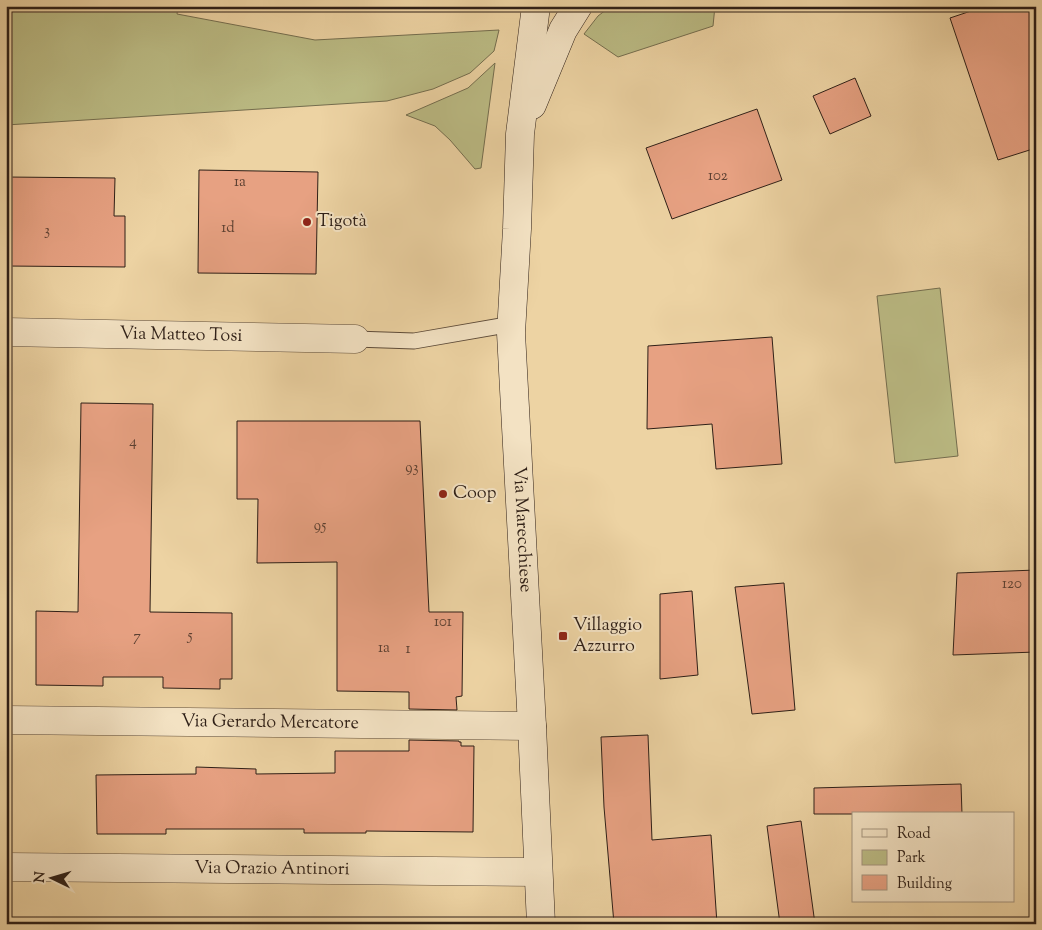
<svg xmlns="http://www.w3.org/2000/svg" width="1042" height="930" viewBox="0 0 1042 930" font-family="'Sorts Mill Goudy',serif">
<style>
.green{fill:#bbbb84;stroke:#746d4e}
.building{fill:#e7a182;stroke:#2e1f17}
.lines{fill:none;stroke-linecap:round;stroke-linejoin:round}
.lane-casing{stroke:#5e4c3a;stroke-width:17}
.street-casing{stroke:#5e4c3a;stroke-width:29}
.secondary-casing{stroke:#2e1f17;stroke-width:29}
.lane{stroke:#f3e2c3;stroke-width:15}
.street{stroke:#f3e2c3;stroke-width:28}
.secondary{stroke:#f3e2c3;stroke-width:28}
.poi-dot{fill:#8f2418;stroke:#f3e2c3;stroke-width:2}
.labels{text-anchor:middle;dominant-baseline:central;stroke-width:4;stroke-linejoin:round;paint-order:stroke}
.number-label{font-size:15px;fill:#5c4032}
.poi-label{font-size:18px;fill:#2e1f17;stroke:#f3e2c3;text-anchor:start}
.street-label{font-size:18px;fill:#2e1f17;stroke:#f3e2c3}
</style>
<rect width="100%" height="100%" fill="#edd3a3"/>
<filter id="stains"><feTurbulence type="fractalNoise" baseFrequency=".004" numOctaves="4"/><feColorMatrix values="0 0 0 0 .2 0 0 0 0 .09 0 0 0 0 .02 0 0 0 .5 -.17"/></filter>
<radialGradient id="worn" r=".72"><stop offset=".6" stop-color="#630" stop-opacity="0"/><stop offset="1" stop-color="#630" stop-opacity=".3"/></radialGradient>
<path class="green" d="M 6,6 L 178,6 L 177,14 L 315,40 L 499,30 L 494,51 L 470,73 L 433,89 L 387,101 L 6,125 Z
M 611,6 L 715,6 L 713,26 L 618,57 L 584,34 L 598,16 Z
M 495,63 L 481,168 L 475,169 L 450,140 L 435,126 L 406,115 L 468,88 Z
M 940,288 L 958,456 L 895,463 L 877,296 Z"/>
<path class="building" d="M 986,6 L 1031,6 L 1036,20 L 1036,148 L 998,160 L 950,18 Z
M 855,78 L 871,116 L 830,134 L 813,96 Z
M 757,109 L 782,180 L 672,219 L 646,148 Z
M 199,170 L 318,172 L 316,274 L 198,273 Z
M 6,177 L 115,178 L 114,216 L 125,216 L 125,267 L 6,266 Z
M 772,337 L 782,464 L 716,469 L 712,424 L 647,429 L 648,346 Z
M 81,403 L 153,404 L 150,612 L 232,613 L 232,679 L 220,679 L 220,689 L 163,688 L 163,677 L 103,677 L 103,686 L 36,685 L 36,611 L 78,612 Z
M 237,421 L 420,421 L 429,612 L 463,612 L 462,696 L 456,697 L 457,710 L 409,709 L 409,692 L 337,691 L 337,562 L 257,563 L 258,499 L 237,499 Z
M 1036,570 L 1036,652 L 953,655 L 957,573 Z
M 784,583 L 795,710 L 752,714 L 735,587 Z
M 692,591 L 698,675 L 660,679 L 660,594 Z
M 648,735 L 652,840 L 711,835 L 717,924 L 614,924 L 604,807 L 601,737 Z
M 409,740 L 459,741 L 459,742 L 461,742 L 461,746 L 474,746 L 473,832 L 366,831 L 366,833 L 304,833 L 304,829 L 166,829 L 166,834 L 97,834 L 96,775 L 196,774 L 196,767 L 256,769 L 256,774 L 335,773 L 335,751 L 409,751 Z
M 961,784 L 962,814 L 814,814 L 814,788 Z
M 801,821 L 815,924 L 780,924 L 767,826 Z"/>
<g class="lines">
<g class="lane-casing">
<path id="lane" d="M 355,339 L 414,341 L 512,324"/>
</g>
<g class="street-casing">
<g id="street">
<path id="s1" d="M 6,332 L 355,339"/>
<path id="s2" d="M 6,720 L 532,726"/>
<path id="s3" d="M 6,867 L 538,872"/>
</g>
</g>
<g class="secondary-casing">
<g id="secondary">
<path id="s4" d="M 536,6 L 520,134 L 517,229 L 511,333 L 532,726 L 541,924"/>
<path d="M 532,105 L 563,30 L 578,6"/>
</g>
</g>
<use href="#lane" class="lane"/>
<use href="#street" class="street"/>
<use href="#secondary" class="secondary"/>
</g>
<g class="poi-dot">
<circle cx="307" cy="222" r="5"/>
<circle cx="443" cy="494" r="5"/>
<rect x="558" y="631" width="10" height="10" rx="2.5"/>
</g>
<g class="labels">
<g class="number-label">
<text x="718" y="176">102</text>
<text x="240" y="182">1a</text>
<text x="228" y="228">1d</text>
<text x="47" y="231">3</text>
<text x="133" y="442">4</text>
<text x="412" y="468">93</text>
<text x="320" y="526">95</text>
<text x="1012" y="584">120</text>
<text x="443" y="622">101</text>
<text x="190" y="636">5</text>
<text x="137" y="637">7</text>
<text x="384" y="648">1a</text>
<text x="408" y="649">1</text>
</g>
<g class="poi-label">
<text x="317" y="222">Tigotà</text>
<text x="453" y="494">Coop</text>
<text x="573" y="626">Villaggio<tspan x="573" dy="21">Azzurro</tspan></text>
</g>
<g class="street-label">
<text stroke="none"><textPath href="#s1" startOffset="175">Via Matteo Tosi</textPath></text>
<text stroke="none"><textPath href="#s4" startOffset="525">Via Marecchiese</textPath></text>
<text stroke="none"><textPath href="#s2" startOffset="264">Via Gerardo Mercatore</textPath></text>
<text stroke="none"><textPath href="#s3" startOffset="266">Via Orazio Antinori</textPath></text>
</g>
</g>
<rect width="1042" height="930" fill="none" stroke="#edd3a3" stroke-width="25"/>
<rect x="8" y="8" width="1027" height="915" fill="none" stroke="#2e1f17" stroke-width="2.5"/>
<rect x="12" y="12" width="1017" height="905" fill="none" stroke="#2e1f17"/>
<rect x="852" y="812" width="162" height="90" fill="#f3e2c3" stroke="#a4947e"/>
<rect x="862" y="829" width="25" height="8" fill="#f3e2c3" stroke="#a4947e"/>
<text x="897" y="838" font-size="15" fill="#2e1f17">Road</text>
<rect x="862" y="850" width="25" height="15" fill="#bbbb84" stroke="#a4947e"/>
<text x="897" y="862" font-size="15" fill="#2e1f17">Park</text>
<rect x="862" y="875" width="25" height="15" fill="#e7a182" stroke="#a4947e"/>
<text x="897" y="888" font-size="15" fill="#2e1f17">Building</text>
<g transform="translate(52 878) rotate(275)" stroke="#f3e2c3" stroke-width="4" paint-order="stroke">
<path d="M0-4L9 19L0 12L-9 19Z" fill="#2e1f17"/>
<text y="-8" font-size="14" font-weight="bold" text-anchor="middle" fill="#2e1f17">N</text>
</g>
<rect width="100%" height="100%" filter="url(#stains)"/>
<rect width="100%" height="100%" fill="url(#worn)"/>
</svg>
